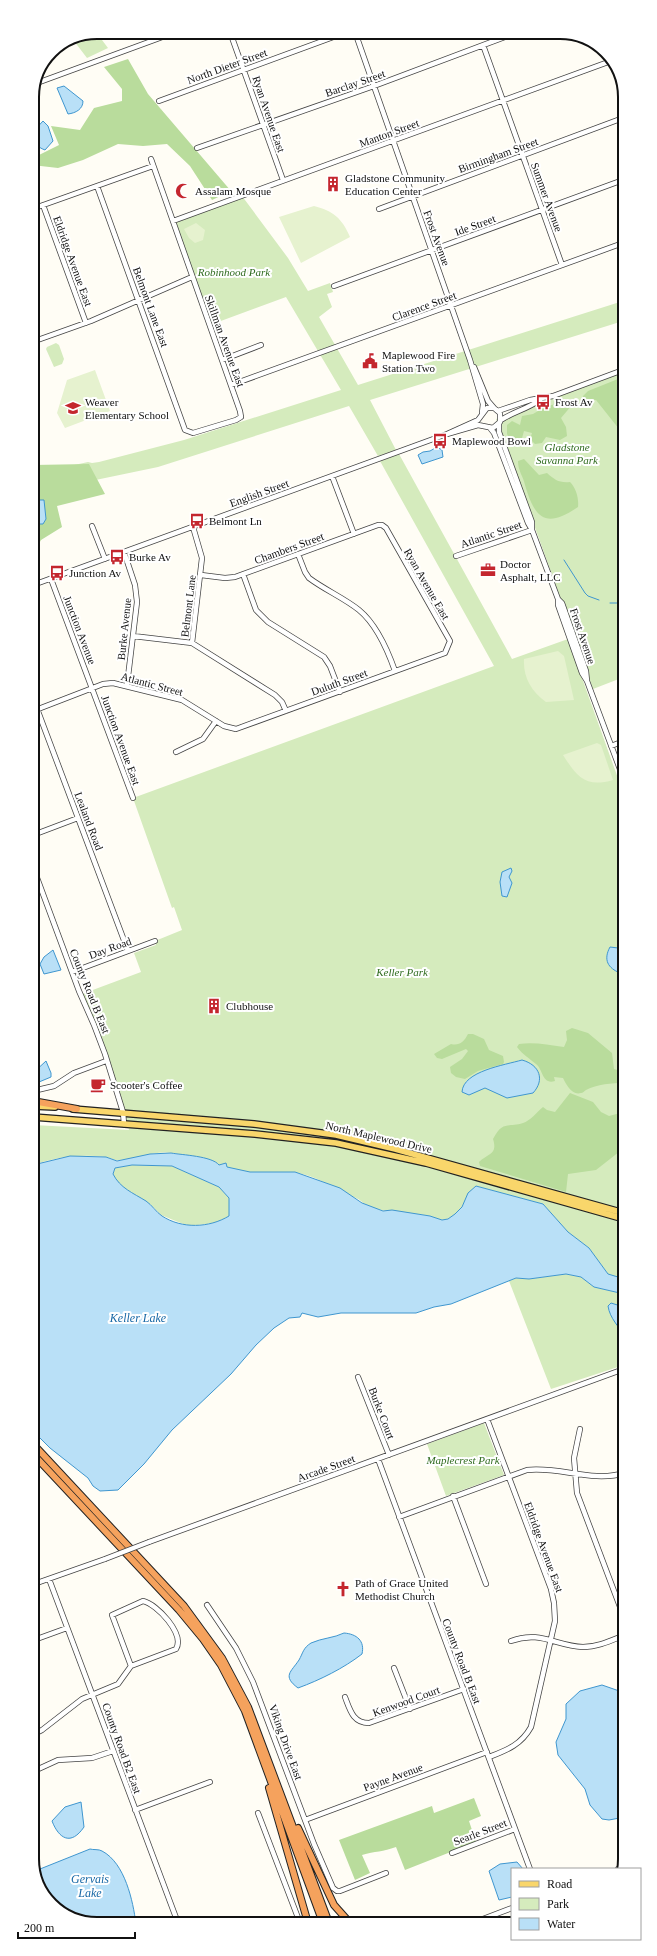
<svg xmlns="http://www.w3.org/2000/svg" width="657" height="1956" viewBox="0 0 657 1956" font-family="Georgia,serif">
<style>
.green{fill:#d5ebbd}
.forest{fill:#b9dc9c}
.pitch{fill:#e6f2cf}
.water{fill:#b9e0f7;stroke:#3f96cf;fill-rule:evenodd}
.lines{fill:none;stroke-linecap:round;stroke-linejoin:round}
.stream{stroke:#3f96cf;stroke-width:1}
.minor-casing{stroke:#444;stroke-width:6}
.major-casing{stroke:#222;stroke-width:8}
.highway-casing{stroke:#222;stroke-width:8}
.minor{stroke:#fff;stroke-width:4.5}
.major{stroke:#f9d66b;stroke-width:5.5}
.highway{stroke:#f5a25d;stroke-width:6}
.minor-bridge-casing{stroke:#444;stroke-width:6;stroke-linecap:butt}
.minor-bridge{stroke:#fff;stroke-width:4.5}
.labels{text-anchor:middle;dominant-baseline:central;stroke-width:4;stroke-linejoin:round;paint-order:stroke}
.street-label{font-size:11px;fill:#111;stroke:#fff}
.poi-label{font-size:11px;fill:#111;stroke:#fff;text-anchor:start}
.park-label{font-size:11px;font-style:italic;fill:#2f6b1f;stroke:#fff}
.water-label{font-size:12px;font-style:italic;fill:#1768a6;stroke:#fff}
.rim{fill:none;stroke:#111;stroke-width:2}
</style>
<rect width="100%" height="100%" fill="#fffdf5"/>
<path class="green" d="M 96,32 L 108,48 L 87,58 L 74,41 Z
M 242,196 L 288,258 L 308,291 L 330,283 L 333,292 L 327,294 L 332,307 L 319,317 L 358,385 L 623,301 L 623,321 L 370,400 L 396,450 L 378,456 L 349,406 L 158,467 L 33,493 L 33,474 L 88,462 L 92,463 L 99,462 L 184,440 L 341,390 L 286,297 L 210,325 L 173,221 Z
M 56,343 L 59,345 L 64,359 L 62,364 L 54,367 L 46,349 L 47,347 Z
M 623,371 L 624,677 L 593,689 L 496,419 Z
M 399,454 L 512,659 L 568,639 L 624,795 L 624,1276 L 618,1277 L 608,1274 L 589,1248 L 568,1232 L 543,1204 L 476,1186 C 465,1195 463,1214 447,1219 C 440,1222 431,1216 424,1215 C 405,1212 385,1213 368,1206 C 363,1204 362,1201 358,1199 C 355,1197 350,1196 347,1194 C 334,1188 320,1179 306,1175 C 287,1169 268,1174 249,1172 C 223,1169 199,1157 173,1153 C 154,1150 138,1159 119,1160 C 114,1161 110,1157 105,1157 C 80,1154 57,1157 33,1165 L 33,1125 L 129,1130 L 120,1095 L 82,994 L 141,972 L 134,953 L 156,945 L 155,941 L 182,930 L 174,907 L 172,908 L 133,798 L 494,666 L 380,461 Z
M 132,1165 L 172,1166 L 219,1187 L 229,1198 L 229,1216 L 216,1223 L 188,1226 L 161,1215 L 151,1205 L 118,1184 L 113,1174 L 115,1168 Z
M 566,1274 L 581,1277 L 594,1287 L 624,1294 L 624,1365 L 551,1389 L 509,1281 L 516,1278 L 529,1279 Z
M 484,1423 L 504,1475 L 446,1496 L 427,1444 Z"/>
<path class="forest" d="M 128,59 L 148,94 L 231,191 L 212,200 L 190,166 L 167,144 L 143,146 L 118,144 L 83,160 L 58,168 L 32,165 L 32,149 L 39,155 L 59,145 L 51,126 L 80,130 L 94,108 L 122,101 L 122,89 L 104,67 Z
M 623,377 L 623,434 L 596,400 L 593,401 L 592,407 L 587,408 L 583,405 L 583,396 L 588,391 Z
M 566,400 L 571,402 L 572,405 L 561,418 L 566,427 L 567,436 L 560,440 L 546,437 L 542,443 L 535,444 L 530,439 L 532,433 L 524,431 L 522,438 L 517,442 L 509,438 L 507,434 L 507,425 L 512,421 L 520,425 L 522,416 L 533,414 L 543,408 Z
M 524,459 L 539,475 L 547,473 C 555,480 559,483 570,482 C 576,488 579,498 578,507 C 546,529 535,519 525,485 C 523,476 518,471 518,461 Z
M 89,464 L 105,494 L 57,506 L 62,527 L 41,540 L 36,549 L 33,547 L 33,513 L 39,524 L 46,519 L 43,500 L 33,500 L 33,465 Z
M 572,1028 L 588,1033 L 612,1053 L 614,1069 L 624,1072 L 624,1083 C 612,1083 597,1084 586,1090 C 584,1091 583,1093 581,1093 C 572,1096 566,1084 563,1078 L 554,1077 L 555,1081 C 542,1085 543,1069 536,1064 C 529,1058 523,1055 517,1047 L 519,1044 C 535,1042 548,1045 564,1047 L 567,1040 L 566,1031 Z
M 468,1034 L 473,1034 L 484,1039 L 489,1050 L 503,1056 L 504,1062 L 503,1064 L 478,1071 L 465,1079 L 456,1077 L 451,1073 L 450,1067 L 462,1059 L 468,1051 L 466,1049 L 442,1059 L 437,1058 L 434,1054 L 451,1044 C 459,1046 464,1042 468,1034 Z
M 570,1093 L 593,1102 L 601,1112 L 609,1116 L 624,1112 L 624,1148 L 596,1170 L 568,1174 L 566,1192 L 480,1166 L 479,1162 C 488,1153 498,1155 493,1139 C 503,1120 507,1128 523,1123 C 530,1121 537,1112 543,1107 L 547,1110 L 555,1112 Z
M 474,1798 L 481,1816 L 469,1821 L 476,1842 L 405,1870 L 396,1847 C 383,1852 375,1851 362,1855 L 370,1873 L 355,1880 L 339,1840 L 432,1806 L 434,1813 Z"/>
<path class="pitch" d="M 314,206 C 333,211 342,218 350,237 L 301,263 L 279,217 Z
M 196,223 L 205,230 L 203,240 L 195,243 L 189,238 L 184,229 Z
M 95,370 L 110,411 L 65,428 L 57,413 L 67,380 Z
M 558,651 L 564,656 L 574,700 L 546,702 C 531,691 523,677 524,659 Z
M 597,743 L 601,745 L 613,780 C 586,788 577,777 563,755 Z"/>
<path class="water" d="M 64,86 L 83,101 C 83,109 76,113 68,114 L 57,88 Z
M 43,121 L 48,126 L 53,141 L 45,150 C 37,147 32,142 32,133 Z
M 437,447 L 442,450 L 443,457 L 422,464 L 418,455 L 423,452 L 430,451 Z
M 33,500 L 44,500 L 46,519 L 43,524 L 39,524 L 33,513 Z
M 511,868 L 512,871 L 509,877 L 512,883 L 507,897 L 502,896 L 500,882 L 502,872 Z
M 610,947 L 618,948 L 624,951 L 624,969 L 620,973 C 608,968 603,960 610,947 Z
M 53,950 L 61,970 L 44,974 L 40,964 L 44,957 Z
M 522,1060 C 540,1065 545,1080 533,1093 L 507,1098 L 485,1088 L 469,1095 L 462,1092 C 463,1071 505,1065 522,1060 Z
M 46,1061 L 51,1073 L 51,1077 L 39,1082 L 33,1081 L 33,1073 Z
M 171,1153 C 182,1155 212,1156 219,1165 L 226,1163 L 227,1167 L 250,1172 L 295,1172 L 340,1188 L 362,1203 L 383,1211 L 392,1210 L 430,1216 L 442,1220 L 448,1219 L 455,1214 L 462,1207 L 468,1193 L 476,1186 L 543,1204 L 568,1232 L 589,1248 L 608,1274 L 618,1277 L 624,1276 L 624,1294 L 594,1287 L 581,1277 L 566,1274 L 529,1279 L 516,1278 L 451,1304 L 434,1307 L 416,1313 L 341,1313 L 318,1317 L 302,1313 L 300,1317 L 289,1318 L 274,1328 L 256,1345 L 231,1374 L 172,1430 L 144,1464 L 118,1490 L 100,1491 L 93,1486 L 88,1478 L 50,1448 L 34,1432 L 33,1165 L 70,1156 L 106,1157 L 117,1161 L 150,1154 ZM 132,1165 L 172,1166 L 219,1187 L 229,1198 L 229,1216 C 209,1228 182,1229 162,1216 C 156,1212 152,1205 146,1201 C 133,1193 120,1188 113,1174 L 115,1168 Z
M 611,1303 L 624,1307 L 624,1336 C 619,1326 610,1319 608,1306 Z
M 344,1633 C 357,1634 365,1641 362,1654 C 344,1668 320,1680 298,1688 C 282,1676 291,1672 299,1660 C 303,1653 303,1648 311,1643 C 322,1638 334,1638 344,1633 Z
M 602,1685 L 625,1693 L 625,1762 L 620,1765 L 619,1770 L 625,1780 L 625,1817 L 609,1820 L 602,1819 L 590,1805 L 585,1789 L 558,1755 L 556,1742 L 566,1719 L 566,1704 L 580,1691 Z
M 81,1802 L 84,1827 C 71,1846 59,1839 52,1821 L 65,1807 Z
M 90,1849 C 93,1850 99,1849 102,1851 C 125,1863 133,1901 136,1924 L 92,1924 L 54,1908 L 34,1876 L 34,1870 L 40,1869 Z
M 517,1862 L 523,1869 L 512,1869 L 512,1897 L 499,1900 L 489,1871 L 500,1864 Z"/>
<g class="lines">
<path class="stream" d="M 564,560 L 585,593 L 588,596 L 599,600
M 610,603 L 623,603"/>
<g class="minor-casing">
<path id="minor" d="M 230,32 L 283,180
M 355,32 L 470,360 L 483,404 L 482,413
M 483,45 L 562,265
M 598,46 L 605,52
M 615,67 L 623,89
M 37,83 L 176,32
M 159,101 L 347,32
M 197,148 L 374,86 L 518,32
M 97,186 L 185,430 L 193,433 L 236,420 L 241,417 L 240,411 L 151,159
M 43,205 L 86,323
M 32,209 L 153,166
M 379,209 L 623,118
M 173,221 L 611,61
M 334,286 L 623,180
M 32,342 L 91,321 L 192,277
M 222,360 L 261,345
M 474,367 L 488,401 L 494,408
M 231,385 L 623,243
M 498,411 L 530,400 L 553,396 L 623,370
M 501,420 C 513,412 527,409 540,400
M 499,424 L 499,432 L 532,522 L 532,530
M 490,428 L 494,433 L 528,523 L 532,530 L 558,599 L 562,603 L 586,671 L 587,681
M 332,476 L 354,534
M 92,526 L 105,559
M 193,527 L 202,558 L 192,643 L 275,695 L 282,702 L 286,711
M 124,552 L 135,585 L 137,602 L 127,685
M 298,554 L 305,572 L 309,578 C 325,590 344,598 359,610 C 376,624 388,651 395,671
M 456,556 L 532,530
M 243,574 L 256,610 L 268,622 L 324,657 L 330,666 L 340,692
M 51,579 L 133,798
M 33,585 L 447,434 L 478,425 L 493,428 L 500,422 L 500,413 L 494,408 L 487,408 L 478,420 L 447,434
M 558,599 L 558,605 L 582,673 L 587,681 L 624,780
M 133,636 L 192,643
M 33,698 L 128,951
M 33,711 L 103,684 L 113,683 L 182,700 L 224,726 L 236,729 L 445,653 L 450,641 L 386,528 L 382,525 L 378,525 L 235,577 L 225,578 L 201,575
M 611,746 L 624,741
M 176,752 L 203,739 L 216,721
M 33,835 L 78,818
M 33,867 L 79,991 L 94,1025 L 105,1054 L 123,1112 L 124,1124
M 72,972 L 155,941
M 33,1091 L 54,1086 L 74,1073 L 106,1061
M 358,1377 L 389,1455
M 487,1419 L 551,1589 L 554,1603 L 555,1621 L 531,1727 C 521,1745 507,1750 489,1757
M 580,1429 L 574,1458 L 577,1493 L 625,1620
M 378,1459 L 530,1869
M 453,1496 L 486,1584
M 399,1517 L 527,1470 C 560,1466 591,1483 625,1473
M 149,1542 L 624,1369
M 49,1579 L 178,1923
M 34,1584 L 105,1559
M 207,1605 L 236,1648 L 253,1682 L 314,1844 L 333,1888 L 337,1891 L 340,1891 L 386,1873
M 34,1640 L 67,1628
M 511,1641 C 540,1630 556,1646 583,1647 C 598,1647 612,1640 625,1635
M 394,1668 L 410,1709
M 345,1697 C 350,1710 353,1723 369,1723 L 464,1689
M 34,1734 L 42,1730 L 82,1699 L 118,1684 L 131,1666 L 176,1649 C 185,1634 157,1604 143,1601 L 112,1615 L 131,1666
M 34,1771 L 58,1760 L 92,1758 L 113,1751
M 135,1810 L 210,1782
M 258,1813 L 300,1923
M 305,1820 L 487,1752
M 452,1853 L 515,1829
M 618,1869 L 622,1868
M 475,1922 L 512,1908"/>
</g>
<g class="major-casing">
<path id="major" d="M 33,1106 L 55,1107
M 73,1109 L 254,1124 L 336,1135 L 395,1149 L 624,1213
M 33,1117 L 255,1134 L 336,1143 L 426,1163 L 624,1219"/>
</g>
<g class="highway-casing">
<path id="highway" d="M 33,1101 L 77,1109
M 34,1445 L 184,1606 L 222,1658 L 248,1707 L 329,1923
M 34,1455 L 179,1610 L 203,1639 L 221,1665 L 245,1711 L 323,1923
M 269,1788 L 308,1923
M 298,1828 L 334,1905 L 350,1923"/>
</g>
<use href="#minor" class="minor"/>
<use href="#major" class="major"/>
<use href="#highway" class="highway"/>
<g class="minor-bridge-casing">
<path id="minor-bridge" d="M 105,1559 L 149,1542"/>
</g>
<use href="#minor-bridge" class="minor-bridge"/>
</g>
<defs>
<g id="building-bare" transform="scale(1.2)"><path d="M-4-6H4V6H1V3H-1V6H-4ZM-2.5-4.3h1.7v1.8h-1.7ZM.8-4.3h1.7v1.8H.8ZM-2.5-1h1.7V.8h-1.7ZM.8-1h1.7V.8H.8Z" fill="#c4262e" stroke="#fff" stroke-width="2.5" paint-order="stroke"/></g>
<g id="mosque-bare" transform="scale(1.2)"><path d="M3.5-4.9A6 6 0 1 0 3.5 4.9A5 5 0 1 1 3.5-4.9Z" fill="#c4262e" stroke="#fff" stroke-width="2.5" paint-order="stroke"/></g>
<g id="civic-bare" transform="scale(1.2)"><path d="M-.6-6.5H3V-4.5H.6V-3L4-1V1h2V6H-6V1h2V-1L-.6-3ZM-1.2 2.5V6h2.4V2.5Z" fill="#c4262e" stroke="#fff" stroke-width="2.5" paint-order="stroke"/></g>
<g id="bus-bare" transform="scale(1.2)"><path d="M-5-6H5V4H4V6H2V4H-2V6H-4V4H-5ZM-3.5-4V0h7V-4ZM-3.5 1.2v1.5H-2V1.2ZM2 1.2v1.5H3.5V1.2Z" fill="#c4262e" stroke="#fff" stroke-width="2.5" paint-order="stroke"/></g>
<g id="school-bare" transform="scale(1.2)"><path d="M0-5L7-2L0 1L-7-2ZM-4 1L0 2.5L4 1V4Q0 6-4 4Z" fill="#c4262e" stroke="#fff" stroke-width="2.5" paint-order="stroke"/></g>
<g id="office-bare" transform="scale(1.2)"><path d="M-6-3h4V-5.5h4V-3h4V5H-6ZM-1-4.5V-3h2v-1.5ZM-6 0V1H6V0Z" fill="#c4262e" stroke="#fff" stroke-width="2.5" paint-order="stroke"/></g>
<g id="cafe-bare" transform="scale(1.2)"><path d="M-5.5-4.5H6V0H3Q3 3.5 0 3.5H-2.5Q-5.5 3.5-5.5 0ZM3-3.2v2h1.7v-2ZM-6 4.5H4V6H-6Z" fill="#c4262e" stroke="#fff" stroke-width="2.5" paint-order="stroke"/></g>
<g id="church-bare" transform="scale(1.2)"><path d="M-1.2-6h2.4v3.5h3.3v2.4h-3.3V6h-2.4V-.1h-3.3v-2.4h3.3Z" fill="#c4262e" stroke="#fff" stroke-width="2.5" paint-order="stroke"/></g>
</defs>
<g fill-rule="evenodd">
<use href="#building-bare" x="333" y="184"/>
<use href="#mosque-bare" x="183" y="191"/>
<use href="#civic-bare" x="370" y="361"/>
<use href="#bus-bare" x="543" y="402"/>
<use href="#school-bare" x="73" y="408"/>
<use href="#bus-bare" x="440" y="441"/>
<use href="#bus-bare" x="197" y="521"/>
<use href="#bus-bare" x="117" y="557"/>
<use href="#office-bare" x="488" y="570"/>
<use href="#bus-bare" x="57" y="573"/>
<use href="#building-bare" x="214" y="1006"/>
<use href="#cafe-bare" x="98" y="1085"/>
<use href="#church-bare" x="343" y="1589"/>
</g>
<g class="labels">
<g class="street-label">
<text transform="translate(227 66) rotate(-20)">North Dieter Street</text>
<text transform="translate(355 83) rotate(-19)">Barclay Street</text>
<text transform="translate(269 114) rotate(71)">Ryan Avenue East</text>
<text transform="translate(389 133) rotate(-20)">Manton Street</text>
<text transform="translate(498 155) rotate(-20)">Birmingham Street</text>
<text transform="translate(547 197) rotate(70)">Summer Avenue</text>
<text transform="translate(475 225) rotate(-20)">Ide Street</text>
<text transform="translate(437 238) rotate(70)">Frost Avenue</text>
<text transform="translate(73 261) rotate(70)">Eldridge Avenue East</text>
<text transform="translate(424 306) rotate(-20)">Clarence Street</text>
<text transform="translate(151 307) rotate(70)">Belmont Lane East</text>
<text transform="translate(225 341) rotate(70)">Skillman Avenue East</text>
<text transform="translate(259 493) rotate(-20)">English Street</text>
<text transform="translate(491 534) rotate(-19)">Atlantic Street</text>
<text transform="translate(289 548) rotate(-20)">Chambers Street</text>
<text transform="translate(427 584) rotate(60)">Ryan Avenue East</text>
<text transform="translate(188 606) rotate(-83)">Belmont Lane</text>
<text transform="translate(124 629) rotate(-84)">Burke Avenue</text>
<text transform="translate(80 630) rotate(69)">Junction Avenue</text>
<text transform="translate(583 636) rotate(71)">Frost Avenue</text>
<text transform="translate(339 682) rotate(-20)">Duluth Street</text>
<text transform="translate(152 684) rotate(15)">Atlantic Street</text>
<text transform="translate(121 740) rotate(70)">Junction Avenue East</text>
<text transform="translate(89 821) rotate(69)">Lealand Road</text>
<text transform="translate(110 948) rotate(-20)">Day Road</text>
<text transform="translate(90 991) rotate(68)">County Road B East</text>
<text transform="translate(379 1137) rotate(13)">North Maplewood Drive</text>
<text transform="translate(382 1413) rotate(69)">Burke Court</text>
<text transform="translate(326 1468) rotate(-20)">Arcade Street</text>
<text transform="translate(544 1547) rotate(70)">Eldridge Avenue East</text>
<text transform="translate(462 1661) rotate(69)">County Road B East</text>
<text transform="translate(406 1701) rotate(-20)">Kenwood Court</text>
<text transform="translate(286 1742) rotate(70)">Viking Drive East</text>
<text transform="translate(122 1748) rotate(70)">County Road B2 East</text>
<text transform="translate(393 1777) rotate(-20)">Payne Avenue</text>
<text transform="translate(480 1832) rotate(-21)">Searle Street</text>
</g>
<g class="poi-label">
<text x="345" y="178">Gladstone Community<tspan x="345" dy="13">Education Center</tspan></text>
<text x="195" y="191">Assalam Mosque</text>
<text x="382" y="355">Maplewood Fire<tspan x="382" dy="13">Station Two</tspan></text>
<text x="85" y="402">Weaver<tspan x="85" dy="13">Elementary School</tspan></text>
<text x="555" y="402">Frost Av</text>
<text x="452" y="441">Maplewood Bowl</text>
<text x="209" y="521">Belmont Ln</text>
<text x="129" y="557">Burke Av</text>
<text x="500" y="564">Doctor<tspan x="500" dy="13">Asphalt, LLC</tspan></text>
<text x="69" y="573">Junction Av</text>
<text x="226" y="1006">Clubhouse</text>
<text x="110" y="1085">Scooter's Coffee</text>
<text x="355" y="1583">Path of Grace United<tspan x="355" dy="13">Methodist Church</tspan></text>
</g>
<g class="park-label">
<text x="234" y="272">Robinhood Park</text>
<text x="567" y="447">Gladstone<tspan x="567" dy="13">Savanna Park</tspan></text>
<text x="402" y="972">Keller Park</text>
<text x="463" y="1460">Maplecrest Park</text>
</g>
<g class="water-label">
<text x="138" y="1318">Keller Lake</text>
<text x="90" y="1879">Gervais<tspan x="90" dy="14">Lake</tspan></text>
</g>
</g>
<path d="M0 0H657V1956H0ZM97 39H560A58 58 0 0 1 618 97V1859A58 58 0 0 1 560 1917H97A58 58 0 0 1 39 1859V97A58 58 0 0 1 97 39Z" fill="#fff" fill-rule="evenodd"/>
<path class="rim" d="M97 39H560A58 58 0 0 1 618 97V1859A58 58 0 0 1 560 1917H97A58 58 0 0 1 39 1859V97A58 58 0 0 1 97 39Z"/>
<rect x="511" y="1868" width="130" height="72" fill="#ffffff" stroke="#a0a0a0"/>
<rect x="519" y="1881" width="20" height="6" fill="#f9d66b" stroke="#a0a0a0"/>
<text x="547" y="1888" font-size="12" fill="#111111">Road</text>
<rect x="519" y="1898" width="20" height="12" fill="#d5ebbd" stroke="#a0a0a0"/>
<text x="547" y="1908" font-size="12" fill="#111111">Park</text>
<rect x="519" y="1918" width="20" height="12" fill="#b9e0f7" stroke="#a0a0a0"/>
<text x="547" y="1928" font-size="12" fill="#111111">Water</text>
<path d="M18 1932v6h117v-6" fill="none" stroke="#111111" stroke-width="2"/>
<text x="24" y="1932" font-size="12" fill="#111111" stroke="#ffffff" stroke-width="3" paint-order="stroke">200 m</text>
</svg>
